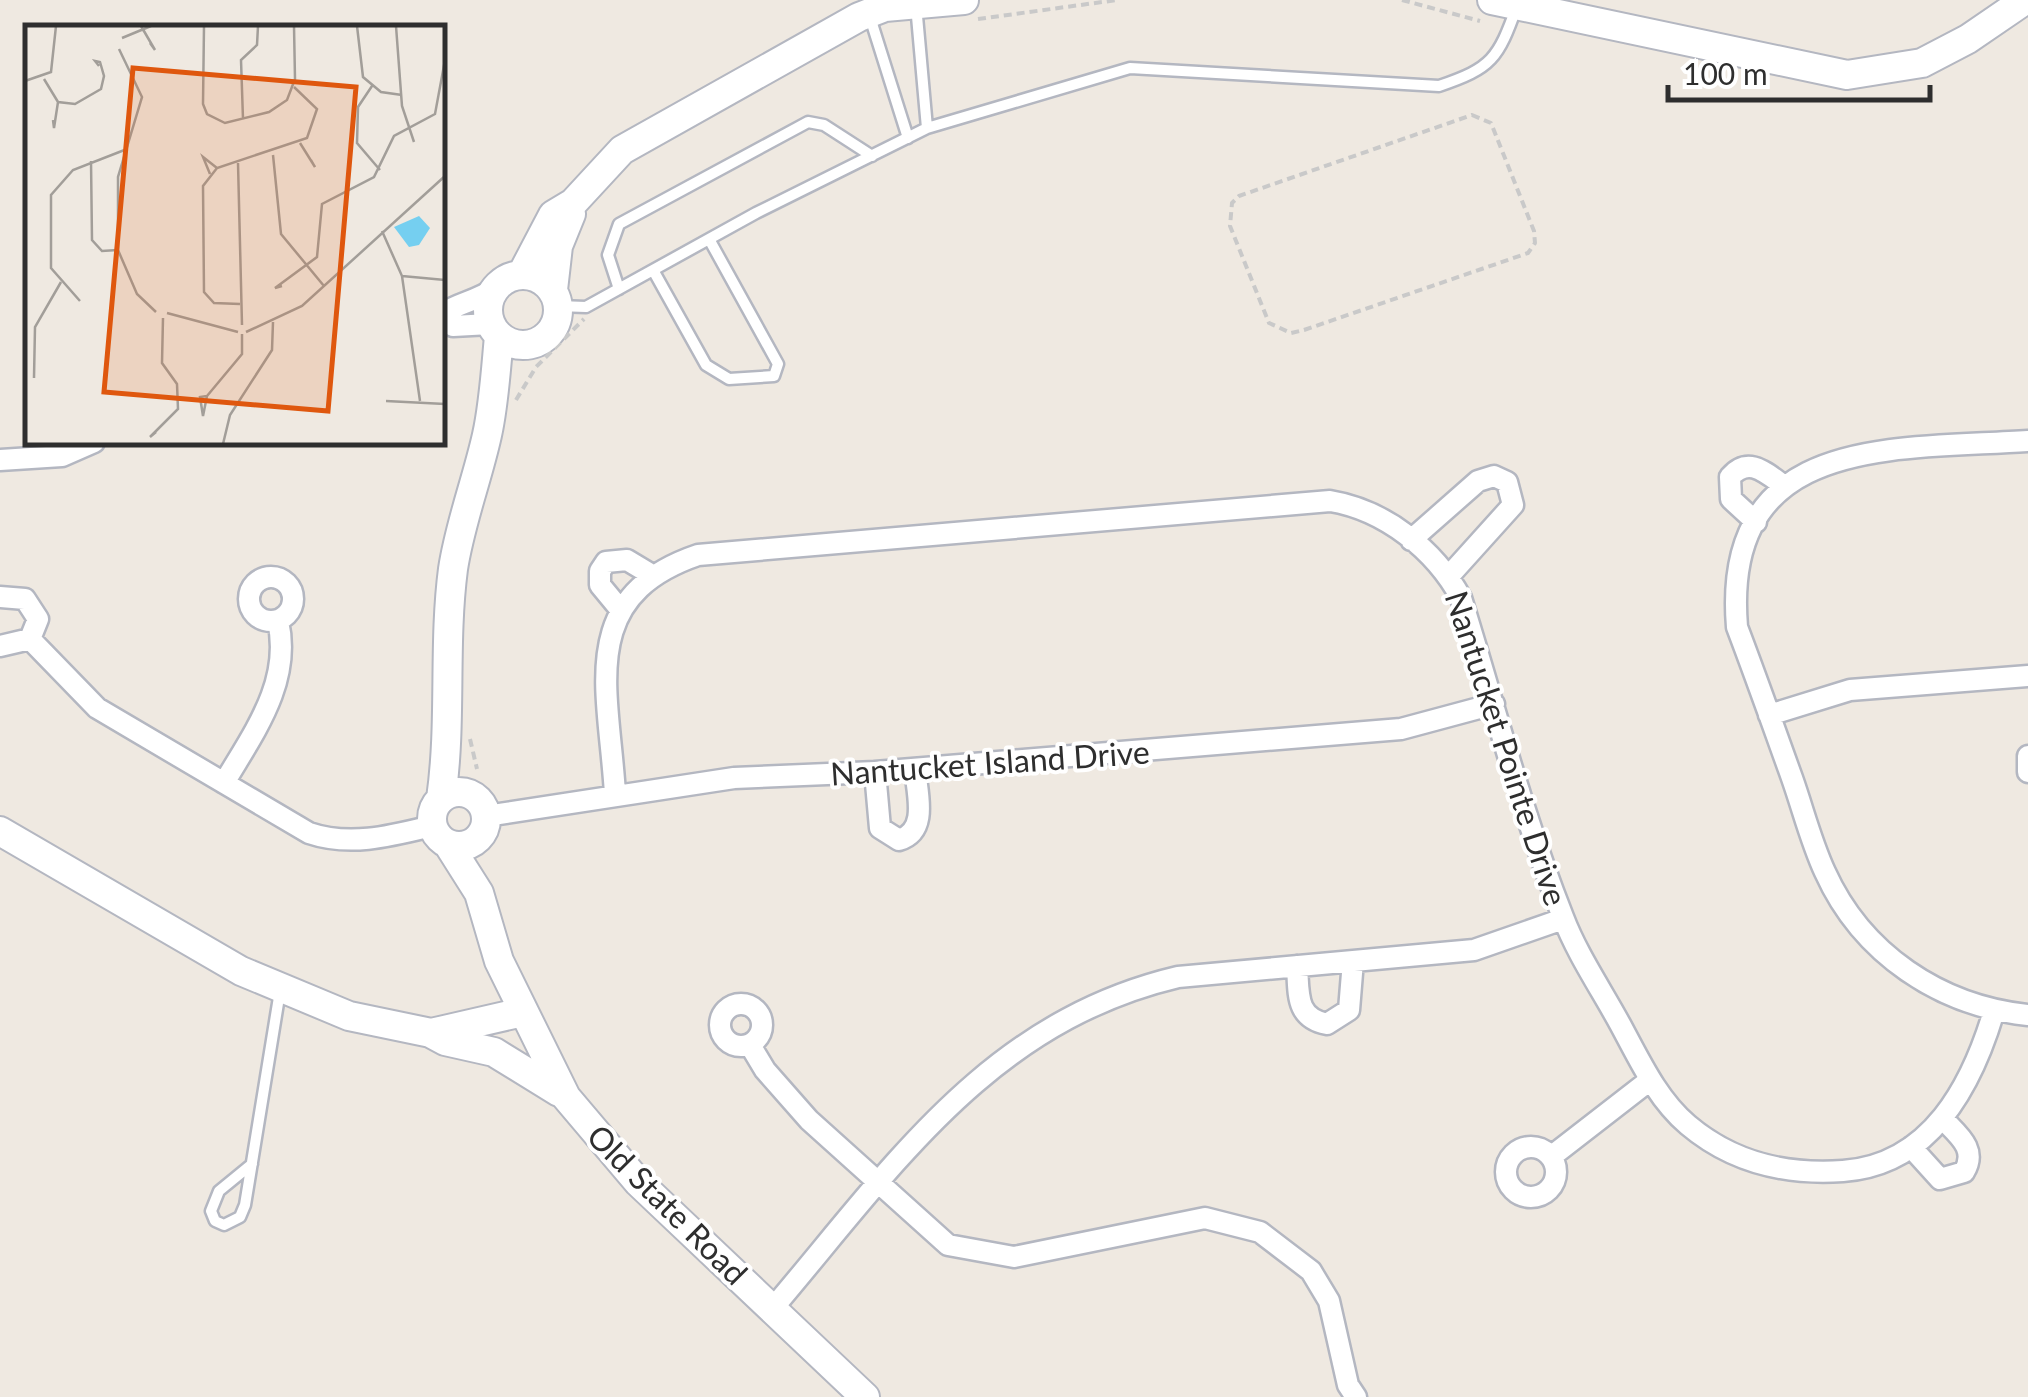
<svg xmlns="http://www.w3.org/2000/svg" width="2028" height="1397" viewBox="0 0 2028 1397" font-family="Lato,sans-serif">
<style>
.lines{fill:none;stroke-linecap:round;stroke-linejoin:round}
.service-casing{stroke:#b4b7c1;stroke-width:15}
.minor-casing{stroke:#b4b7c1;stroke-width:25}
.tertiary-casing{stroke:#b4b7c1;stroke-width:32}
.path{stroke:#c9c9c9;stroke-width:4;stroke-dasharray:8 5;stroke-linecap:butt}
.service{stroke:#fff;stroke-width:10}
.minor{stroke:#fff;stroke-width:20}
.tertiary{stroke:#fff;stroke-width:28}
.labels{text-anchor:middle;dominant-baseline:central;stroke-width:8;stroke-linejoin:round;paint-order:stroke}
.street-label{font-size:32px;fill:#2e2e2e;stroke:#fff}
.inset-road{fill:none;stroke:#a29e99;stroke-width:2.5}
.view{fill:#df570e;fill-opacity:0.15;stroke:#df570e;stroke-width:5}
.inset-edge{fill:none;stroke:#2e2e2e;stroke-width:5}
</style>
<rect width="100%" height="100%" fill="#efe9e1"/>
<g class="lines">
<g class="service-casing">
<path id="service" d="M 916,5 L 927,128
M 869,14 L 908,138
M 653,270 L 706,365 L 729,379 L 774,376 L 778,364 L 709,239
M 619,289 L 608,255 L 619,224 L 808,122 L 824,125 L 872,156
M 558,306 L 586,307 L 756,213 L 927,128 L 1130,68 L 1439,86 C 1492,68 1498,59 1517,6
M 252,1164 L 219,1191 L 211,1211 L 215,1221 L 224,1225 L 240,1217 L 245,1205 L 280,991"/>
</g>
<g class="minor-casing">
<path id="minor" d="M 442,314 C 458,303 477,301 494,289
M 442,321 L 453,326 L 490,324
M 2028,441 C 1892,450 1721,434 1737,627 C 1756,677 1774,728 1792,778 C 1803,809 1811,842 1825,872 C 1862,954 1940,1006 2028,1015
M 0,460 L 62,456 L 94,442
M 1756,522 L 1731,499 L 1730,477 C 1748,456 1765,472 1783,485
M 1411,540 L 1478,481 L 1494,476 L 1507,482 L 1513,505 L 1449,576
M249 599a22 22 0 1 1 44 0a22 22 0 1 1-44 0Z
M 0,597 L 25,599 L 38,619 L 30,639 L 0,646
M 619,608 L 600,585 L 600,571 L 606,562 L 627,560 L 652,575
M 30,639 L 97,708 L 309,833 C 350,847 391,836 432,826
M 1769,715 L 1850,690 L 2028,676
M 2028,756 L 2028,772
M 875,772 L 880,828 L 899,840 C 929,831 917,793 915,769
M 224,783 C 254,732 292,682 278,621
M 615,794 C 609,690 575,597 698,555 L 1330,501 C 1385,510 1435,550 1461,598 C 1494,704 1522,814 1563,917 C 1577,954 1601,989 1620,1024 C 1639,1059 1657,1099 1688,1125 C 1733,1163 1785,1175 1843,1171 C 1931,1165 1972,1085 1994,1011
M 486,816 L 734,778 L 875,772 L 1401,729 L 1494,704
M 1297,966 C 1299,993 1295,1018 1327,1024 L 1349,1010 L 1353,961
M720 1025a21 21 0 1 1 42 0a21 21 0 1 1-42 0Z
M 750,1045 L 765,1070 L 809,1120 L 948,1245 L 1014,1257 L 1205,1218 L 1260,1232 L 1311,1271 L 1329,1301 L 1348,1385 L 1356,1397
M1506 1172a25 25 0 1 1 50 0a25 25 0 1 1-50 0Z
M 1911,1147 L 1940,1179 L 1964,1172 C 1978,1149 1958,1135 1943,1119
M 1552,1156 L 1650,1080
M 773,1308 C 893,1167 988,1022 1178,977 L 1474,950 L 1563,919"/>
</g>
<g class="tertiary-casing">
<path id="tertiary" d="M 1492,0 L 1847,75 L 1922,63 L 1968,39 L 2025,0
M 522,274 L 553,215 L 573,203 L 622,150 L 859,17 L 885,7 L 964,0
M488 310a35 35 0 1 1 70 0a35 35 0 1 1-70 0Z
M 553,290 L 558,246 L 571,214
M432 819a27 27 0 1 1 54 0a27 27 0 1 1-54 0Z
M 441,799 C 452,722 443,646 453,569 C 460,523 477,480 487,435 C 494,404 496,368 499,336
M 0,831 L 241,971 L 349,1016 L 431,1033 L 523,1012
M 448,844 L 479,893 L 499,961 L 566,1097 L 638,1182 L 865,1397
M 432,1034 L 445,1041 L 494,1052 L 559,1092"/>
</g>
<path class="path" d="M 1402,0 L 1480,21
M 978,19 L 1117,0
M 1472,115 L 1491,123 L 1534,231 L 1535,243 L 1528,253 L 1304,330 L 1291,333 L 1269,323 L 1230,226 L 1232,203 L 1239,196 Z
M 516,400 L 536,367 L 584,319
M 470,739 L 477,769"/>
<use href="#service" class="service"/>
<use href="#minor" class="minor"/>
<use href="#tertiary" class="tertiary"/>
</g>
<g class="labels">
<g class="street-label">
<text transform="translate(1507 748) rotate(72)">Nantucket Pointe Drive</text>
<text transform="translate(990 762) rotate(-4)">Nantucket Island Drive</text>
<text transform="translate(668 1204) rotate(45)">Old State Road</text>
</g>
</g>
<g transform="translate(25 25)">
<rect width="420" height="420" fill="#efe9e1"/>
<path d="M 394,191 L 405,203 L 394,220 L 384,222 L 369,202 Z" fill="#75cff0"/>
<path class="inset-road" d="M 116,1 L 130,25 L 125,18M 179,1 L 178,79 L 182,89 L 200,98 L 244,87 L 262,75 L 270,54 L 269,1M 332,1 L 338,52 L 356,67 L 377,70M 371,1 L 377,81 L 389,117M 97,13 L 126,1M 94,24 L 117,72 L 93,152 L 93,225 L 112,269 L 131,287M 19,54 L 33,77 L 50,79 L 76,64 L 79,51 L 75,37 L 70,36 L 74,41M 0,56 L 26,47 L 31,1M 347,61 L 333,82 L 332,118 L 355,145M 218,94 L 216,35 L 232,20 L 233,1M 28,95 L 29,103 L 33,77M 275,118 L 290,142 L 286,135M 248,130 L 256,209 L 299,261M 66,136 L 67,215 L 77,226 L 93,225M 213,138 L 217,300M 185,149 L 178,132 L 192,143M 357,206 L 377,251 L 395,376M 377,251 L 420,255M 257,261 L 250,263 L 292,232 L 297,179 L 349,152 L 369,111 L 410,89 L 420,35M 55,276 L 26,243 L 26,170 L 48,145 L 102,124M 215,279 L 189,278 L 179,267 L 178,161 L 192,143 L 282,113 L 292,84 L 269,62M 142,288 L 213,307M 221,307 L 277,281 L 420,151M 9,353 L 10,302 L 36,257M 182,371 L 175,372 L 178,391 L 182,371 L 217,329 L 217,309M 361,376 L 420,379M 131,407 L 125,412 L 153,384 L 152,359 L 137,338 L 138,293M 198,419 L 205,390 L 247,325 L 248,297"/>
<path class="view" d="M 108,43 L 331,62 L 303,386 L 79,367 Z"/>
<rect width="420" height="420" class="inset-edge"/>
</g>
<path d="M1668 85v15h262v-15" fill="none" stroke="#2e2e2e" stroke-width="5"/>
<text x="1683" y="85" font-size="30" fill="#2e2e2e" stroke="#ffffff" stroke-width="8" paint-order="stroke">100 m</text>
</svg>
